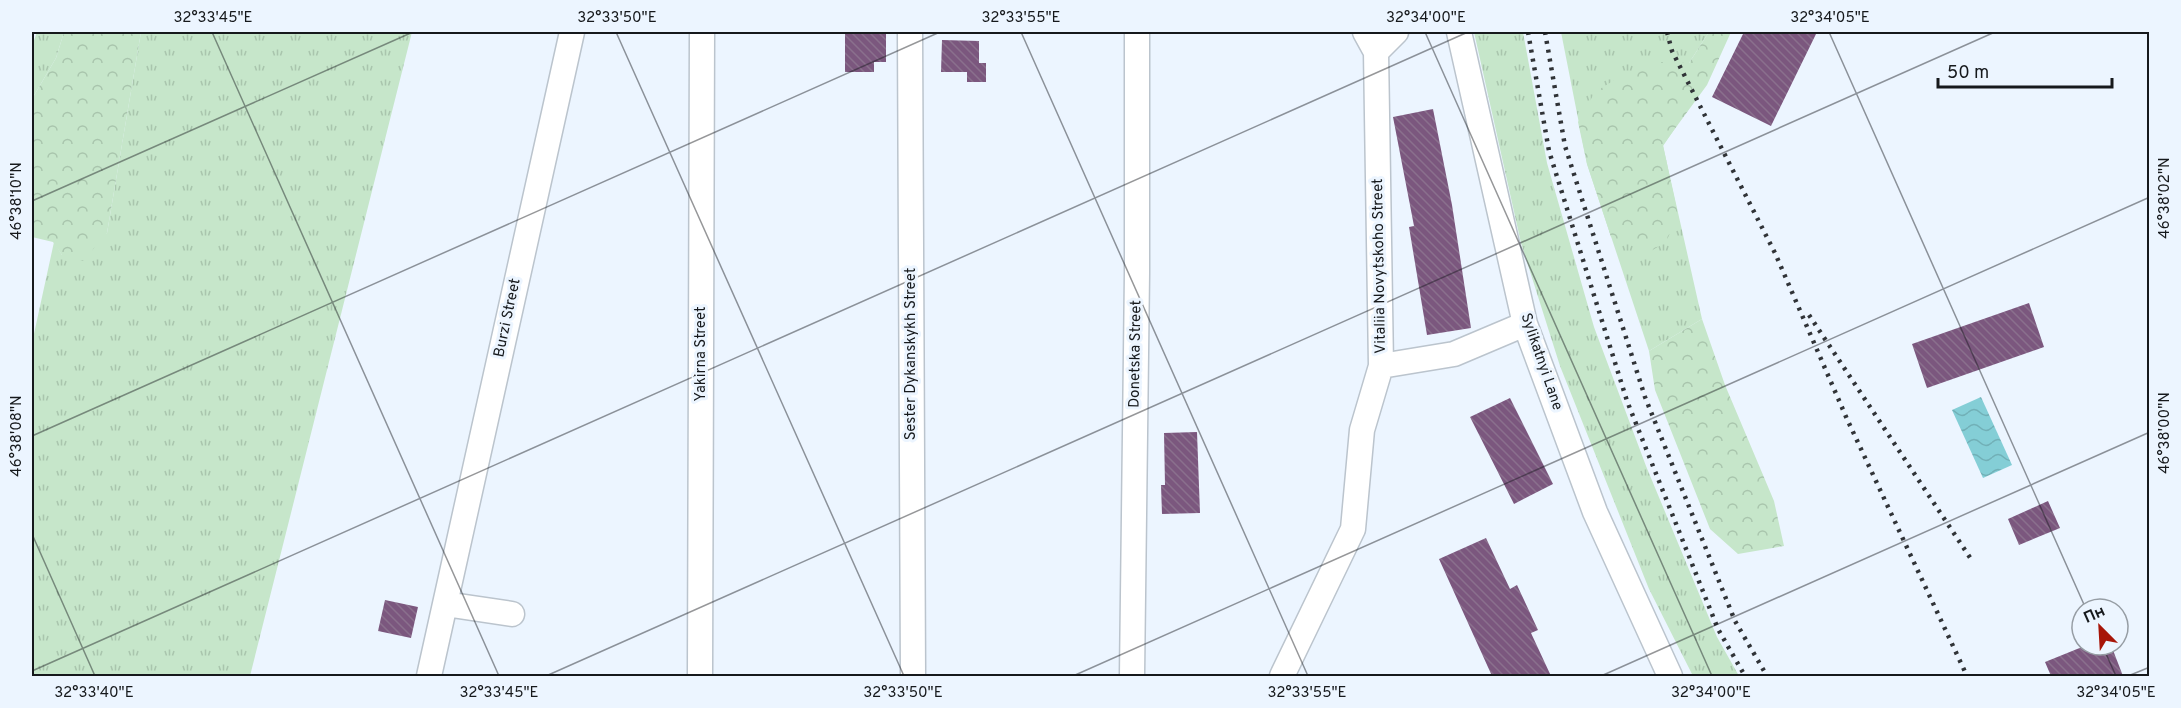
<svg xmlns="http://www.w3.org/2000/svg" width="2181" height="708" viewBox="0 0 2181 708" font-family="Overpass,sans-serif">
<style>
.grass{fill:url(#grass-tufts)}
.forest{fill:url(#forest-crowns)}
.water{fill:url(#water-waves)}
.building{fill:url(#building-back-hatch)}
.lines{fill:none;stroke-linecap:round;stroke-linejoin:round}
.minor-casing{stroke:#bbc4cd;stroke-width:27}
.minor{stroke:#fff;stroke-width:24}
.rail{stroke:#303337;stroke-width:4.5;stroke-dasharray:3 6;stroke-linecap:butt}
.ticks{fill:none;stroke:#16191c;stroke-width:1.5;stroke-opacity:0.45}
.labels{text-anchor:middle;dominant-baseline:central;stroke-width:6;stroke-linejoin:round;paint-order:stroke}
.street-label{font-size:15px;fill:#16191c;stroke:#ecf5ff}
.neatline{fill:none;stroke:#16191c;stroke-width:2}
.ticks-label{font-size:15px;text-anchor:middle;fill:#16191c}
</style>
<defs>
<pattern id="grass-tufts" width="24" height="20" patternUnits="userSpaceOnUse" patternTransform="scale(1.5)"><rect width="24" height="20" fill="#c6e6ca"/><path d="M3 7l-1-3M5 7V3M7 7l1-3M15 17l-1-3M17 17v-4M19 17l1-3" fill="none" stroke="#a9c5ad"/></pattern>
<pattern id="forest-crowns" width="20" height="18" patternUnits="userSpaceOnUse" patternTransform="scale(1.5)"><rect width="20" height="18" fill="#c6e6ca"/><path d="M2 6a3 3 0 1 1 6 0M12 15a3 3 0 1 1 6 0" fill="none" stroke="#a9c5ad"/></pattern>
<pattern id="water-waves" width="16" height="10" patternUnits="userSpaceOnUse" patternTransform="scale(1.5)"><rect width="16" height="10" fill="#84ced6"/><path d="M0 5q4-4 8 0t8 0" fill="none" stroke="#71b0b7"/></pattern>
<pattern id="building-back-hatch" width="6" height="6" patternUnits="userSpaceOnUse" patternTransform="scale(1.5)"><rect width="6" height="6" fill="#7b577e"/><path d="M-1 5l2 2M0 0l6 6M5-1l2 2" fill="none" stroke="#8a708d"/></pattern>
</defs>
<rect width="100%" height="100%" fill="#ecf5ff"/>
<path class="grass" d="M 37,32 L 64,32 L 56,58 L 32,99 L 32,46 Z
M 141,32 L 412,32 L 250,676 L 32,676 L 32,343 L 54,242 L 62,255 L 107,233 Z
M 1474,32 L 1523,32 L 1547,163 L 1594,327 L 1646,466 L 1717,637 L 1739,676 L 1693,676 L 1649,589 L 1560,366 L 1521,243 Z
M 1561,32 L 1709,32 L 1689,63 L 1662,63 L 1678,124 L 1663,146 L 1702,319 L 1649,351 L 1587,164 Z"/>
<path class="forest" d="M 64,32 L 141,32 L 107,233 L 83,261 L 62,255 L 53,242 L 32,237 L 32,99 L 56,58 Z
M 1709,32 L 1731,32 L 1707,85 L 1663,145 L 1678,215 L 1666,242 L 1651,251 L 1611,237 L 1587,164 L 1578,122 L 1595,92 L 1621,76 L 1662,62 L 1689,63 Z
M 1702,319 L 1725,385 L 1774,501 L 1784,546 L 1738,554 L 1710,529 L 1655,390 L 1649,351 Z"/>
<path class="water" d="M 1981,397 L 2012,465 L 1983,478 L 1952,410 Z"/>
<path class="building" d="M 845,32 L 886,32 L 886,62 L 874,62 L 874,72 L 845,72 Z
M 1744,32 L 1817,32 L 1771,126 L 1712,97 Z
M 942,40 L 979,41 L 979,63 L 986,63 L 986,82 L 967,82 L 967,72 L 941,72 Z
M 1433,109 L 1452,205 L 1471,328 L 1427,335 L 1409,227 L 1414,226 L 1393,117 Z
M 2029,303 L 2044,347 L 1927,388 L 1912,344 Z
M 1510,398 L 1553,484 L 1514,504 L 1470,417 Z
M 1197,432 L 1200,513 L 1162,514 L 1161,485 L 1165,485 L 1164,433 Z
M 2048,501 L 2060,528 L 2019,545 L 2008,519 Z
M 1486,538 L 1510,589 L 1517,585 L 1538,630 L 1531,633 L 1551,676 L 1492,676 L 1439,559 Z
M 385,600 L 418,607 L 411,638 L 378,631 Z
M 2087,645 L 2111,645 L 2123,676 L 2051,676 L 2045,662 Z"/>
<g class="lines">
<g class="minor-casing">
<path id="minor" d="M 910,32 L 913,676
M 1365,32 L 1376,52
M 1459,32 L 1525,324 L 1595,512 L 1670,676
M 1381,366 L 1454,354 L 1525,324
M 445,604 L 512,614
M 429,676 L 572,32
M 700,676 L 702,32
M 1132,676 L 1137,273 L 1137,32
M 1282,676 L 1353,529 L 1362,430 L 1381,366 L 1376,52 L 1396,32"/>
</g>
<use href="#minor" class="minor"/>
<path class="rail" d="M 1528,32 L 1549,151 L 1627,401 L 1718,629 L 1745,676
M 1545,32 L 1565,146 L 1645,397 L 1735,621 L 1767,676
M 1667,32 L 1672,51 L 1775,253 L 1847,419 L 1967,676
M 1809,315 L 1971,559"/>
</g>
<path class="ticks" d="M 212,32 L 499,676M 616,32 L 904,676M 1021,32 L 1308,676M 1425,32 L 1712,676M 1829,32 L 2086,609M 32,201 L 413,32M 32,436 L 940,32M 32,534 L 95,676M 2102,645 L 2116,676M 32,671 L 1468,32M 546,676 L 1995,32M 1073,676 L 2150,197M 1601,676 L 2150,432M 2128,676 L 2150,667"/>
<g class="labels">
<g class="street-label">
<text transform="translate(1380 266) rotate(-91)">Vitaliia Novytskoho Street</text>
<text transform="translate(508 318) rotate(-78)">Burzi Street</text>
<text transform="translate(701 354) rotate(-90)">Yakirna Street</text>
<text transform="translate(911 354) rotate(-90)">Sester Dykanskykh Street</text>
<text transform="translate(1136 354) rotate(-89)">Donetska Street</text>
<text transform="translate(1541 362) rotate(71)">Sylikatnyi Lane</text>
</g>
</g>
<rect width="2181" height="708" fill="none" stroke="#ecf5ff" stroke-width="66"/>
<g transform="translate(2100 627) rotate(336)"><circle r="28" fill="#ecf5ff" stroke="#969da4" stroke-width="1.5"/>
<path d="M0-4.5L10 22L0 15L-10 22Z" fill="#a71508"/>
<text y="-9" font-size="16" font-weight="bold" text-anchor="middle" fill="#16191c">Пн</text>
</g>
<path d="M1938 78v9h174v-9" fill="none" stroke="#16191c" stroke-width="3"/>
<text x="1947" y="78" font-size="18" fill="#16191c" stroke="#ecf5ff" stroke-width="4.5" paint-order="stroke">50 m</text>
<rect x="33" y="33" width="2115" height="642" class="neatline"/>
<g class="ticks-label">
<text x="213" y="22">32°33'45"E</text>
<text x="617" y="22">32°33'50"E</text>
<text x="1021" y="22">32°33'55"E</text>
<text x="1426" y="22">32°34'00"E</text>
<text x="1830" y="22">32°34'05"E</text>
<text transform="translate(2164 198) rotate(-90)" y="5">46°38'02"N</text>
<text transform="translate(16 201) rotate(-90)" y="5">46°38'10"N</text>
<text transform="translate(2164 433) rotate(-90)" y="5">46°38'00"N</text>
<text transform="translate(16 436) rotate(-90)" y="5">46°38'08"N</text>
<text x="94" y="697">32°33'40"E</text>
<text x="499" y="697">32°33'45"E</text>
<text x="903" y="697">32°33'50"E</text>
<text x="1307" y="697">32°33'55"E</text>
<text x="1711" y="697">32°34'00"E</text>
<text x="2116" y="697">32°34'05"E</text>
</g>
</svg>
